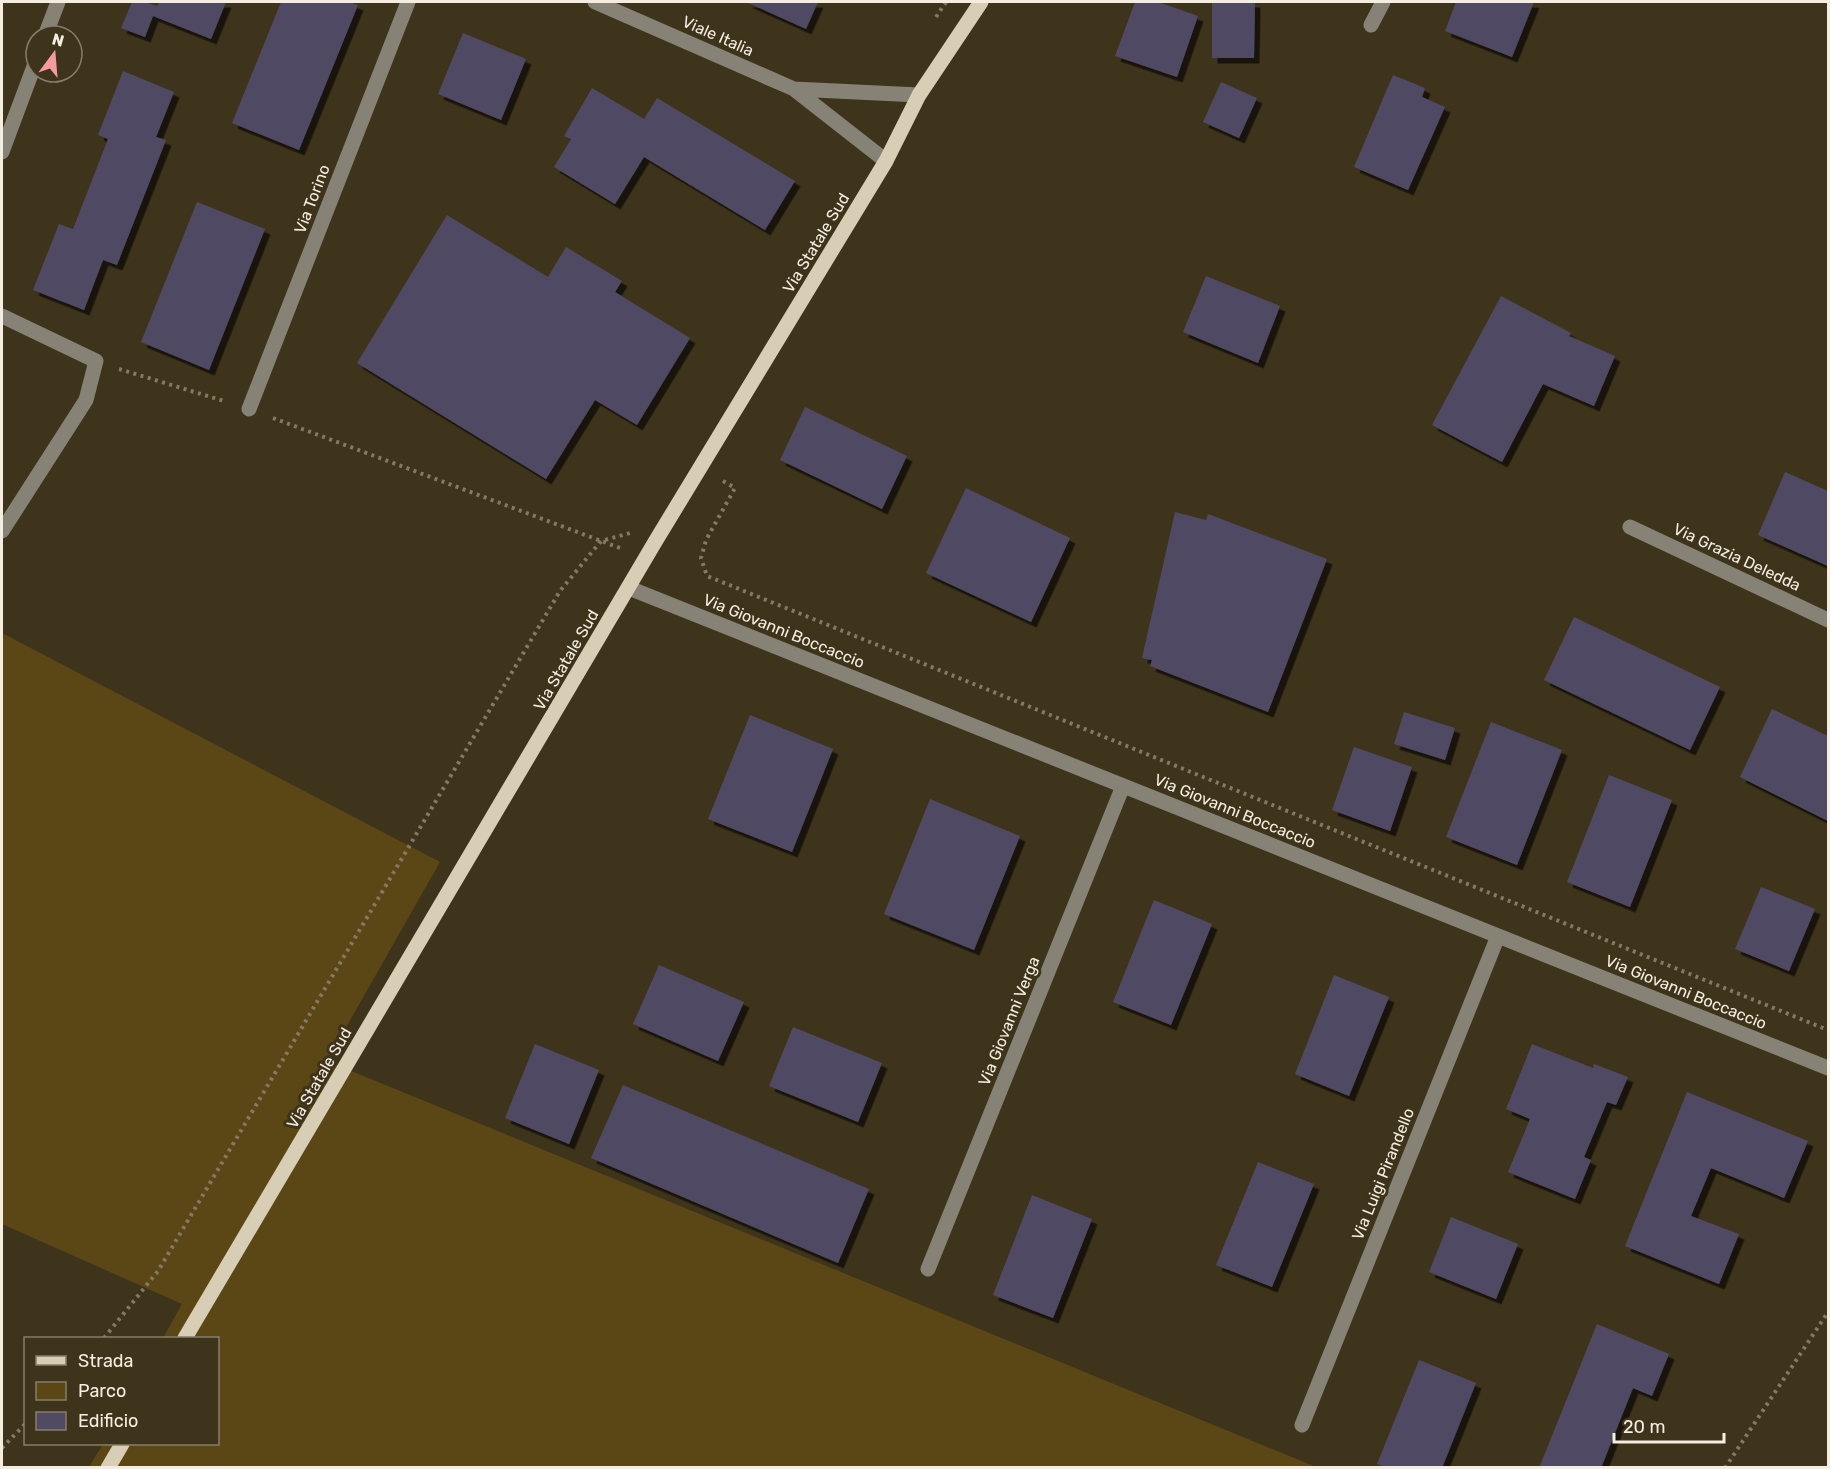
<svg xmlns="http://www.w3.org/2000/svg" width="1830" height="1469" viewBox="0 0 1830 1469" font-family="Rubik,sans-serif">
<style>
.green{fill:#5b4716}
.building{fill:#504a63;filter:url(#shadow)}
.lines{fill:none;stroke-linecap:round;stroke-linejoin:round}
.path{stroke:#837965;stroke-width:4;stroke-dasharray:3 4.5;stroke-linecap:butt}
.minor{stroke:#868276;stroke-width:15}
.major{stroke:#d7ceb5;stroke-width:15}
.labels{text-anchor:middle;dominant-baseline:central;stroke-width:6;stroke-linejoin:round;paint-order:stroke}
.street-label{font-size:16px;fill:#f5eee0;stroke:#3e331b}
</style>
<defs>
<filter id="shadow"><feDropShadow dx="5.5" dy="5.5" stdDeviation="0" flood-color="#0009"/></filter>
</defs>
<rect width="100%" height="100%" fill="#3e331b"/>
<path class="green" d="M 2,633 L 440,862 L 327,1061 L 1316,1467 L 89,1467 L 103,1444 L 218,1444 L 218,1338 L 163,1338 L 182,1304 L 2,1224 Z"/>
<path class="building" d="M 132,2 L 145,2 L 157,6 L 159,2 L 226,2 L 211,39 L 153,16 L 145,37 L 121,28 Z
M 281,2 L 350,2 L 358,5 L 299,150 L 232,123 Z
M 746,2 L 818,2 L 806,29 Z
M 1135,2 L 1158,2 L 1198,16 L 1177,77 L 1115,56 Z
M 1212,2 L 1255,2 L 1254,58 L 1212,58 Z
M 1456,2 L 1534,2 L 1512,57 L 1445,31 Z
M 463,33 L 526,59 L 501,120 L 438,94 Z
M 123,71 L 174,92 L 156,137 L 166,140 L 117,265 L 103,260 L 84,310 L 33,290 L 59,224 L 73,229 L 108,139 L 98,135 Z
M 1393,75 L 1425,88 L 1422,97 L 1445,107 L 1408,190 L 1354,167 Z
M 1221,82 L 1257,98 L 1239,138 L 1203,122 Z
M 592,88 L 644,119 L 657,98 L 795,181 L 765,230 L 644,157 L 615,204 L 554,167 L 571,139 L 564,136 Z
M 197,202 L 265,229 L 209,370 L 141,342 Z
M 447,215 L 548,277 L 566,247 L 622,281 L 615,292 L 690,338 L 637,425 L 595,400 L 546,479 L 357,363 Z
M 1206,276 L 1280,306 L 1258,363 L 1183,332 Z
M 1501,296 L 1571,333 L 1569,336 L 1615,356 L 1594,406 L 1543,384 L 1502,462 L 1432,425 Z
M 805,407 L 907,456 L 882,509 L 780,460 Z
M 1785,472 L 1828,491 L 1828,566 L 1758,535 Z
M 966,488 L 1070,538 L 1031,622 L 926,573 Z
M 1175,512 L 1206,520 L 1208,514 L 1327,559 L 1268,712 L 1150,666 L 1152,660 L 1142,658 Z
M 1574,617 L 1720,687 L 1690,750 L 1544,680 Z
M 1772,709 L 1828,736 L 1828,821 L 1740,777 Z
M 1404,712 L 1455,728 L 1445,760 L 1394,744 Z
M 750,715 L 833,749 L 792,852 L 708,819 Z
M 1491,722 L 1562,750 L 1517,865 L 1446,837 Z
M 1354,747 L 1412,767 L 1390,831 L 1332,810 Z
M 1609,775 L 1672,800 L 1630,907 L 1567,882 Z
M 930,799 L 1020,836 L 974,950 L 884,914 Z
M 1761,887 L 1815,909 L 1789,971 L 1735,949 Z
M 1154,900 L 1212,924 L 1171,1025 L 1113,1002 Z
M 659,965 L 744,1002 L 718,1061 L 633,1024 Z
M 1334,975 L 1389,997 L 1349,1096 L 1295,1074 Z
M 793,1027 L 882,1063 L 858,1122 L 769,1086 Z
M 535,1044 L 599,1070 L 569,1144 L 505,1118 Z
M 1532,1044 L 1593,1068 L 1594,1064 L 1628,1077 L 1616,1105 L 1607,1102 L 1584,1157 L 1591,1160 L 1575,1199 L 1508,1172 L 1530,1119 L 1506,1109 Z
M 623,1085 L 869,1189 L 838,1263 L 591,1158 Z
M 1687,1092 L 1808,1141 L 1784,1198 L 1711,1168 L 1691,1216 L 1739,1234 L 1719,1284 L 1625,1246 Z
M 1258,1162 L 1314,1184 L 1272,1287 L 1216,1265 Z
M 1032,1195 L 1092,1219 L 1053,1318 L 993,1295 Z
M 1451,1217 L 1518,1244 L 1496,1299 L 1429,1272 Z
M 1597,1324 L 1669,1354 L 1652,1396 L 1633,1388 L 1601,1468 L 1539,1468 Z
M 1419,1360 L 1476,1383 L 1442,1468 L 1387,1468 L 1377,1464 Z"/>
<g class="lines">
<path class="path" d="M 936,17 L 946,2
M 119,369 L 224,401
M 273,418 L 620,548
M 723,481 L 735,488 L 706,540 L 701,558 L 707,576 L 1828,1030
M 104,1338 L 158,1271 L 560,591 L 601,541 L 630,533
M 2,1448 L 26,1423
M 1725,1468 L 1828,1312"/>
<path class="minor" d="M 595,2 L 794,89 L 886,161
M 1371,25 L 1383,2
M 45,36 L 58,2
M 794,89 L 919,95
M 2,152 L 36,61
M 2,316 L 96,361 L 86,400 L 2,531
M 249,409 L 408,2
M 1630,527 L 1828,620
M 629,588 L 1828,1068
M 928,1269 L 1123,786
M 1302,1425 L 1498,936"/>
<path class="major" d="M 185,1338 L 655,542 L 886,161 L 919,95 L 981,2
M 108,1468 L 122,1444"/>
</g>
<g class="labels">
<g class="street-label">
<text transform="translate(718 36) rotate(24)">Viale Italia</text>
<text transform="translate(312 199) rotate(-69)">Via Torino</text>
<text transform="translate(816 243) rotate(-59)">Via Statale Sud</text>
<text transform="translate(1737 557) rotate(25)">Via Grazia Deledda</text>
<text transform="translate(784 631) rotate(22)">Via Giovanni Boccaccio</text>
<text transform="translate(566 660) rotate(-60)">Via Statale Sud</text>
<text transform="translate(1235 811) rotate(22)">Via Giovanni Boccaccio</text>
<text transform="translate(1686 992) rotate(22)">Via Giovanni Boccaccio</text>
<text transform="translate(1009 1021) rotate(-68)">Via Giovanni Verga</text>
<text transform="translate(319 1078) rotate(-60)">Via Statale Sud</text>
<text transform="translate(1383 1174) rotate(-68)">Via Luigi Pirandello</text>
</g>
</g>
<rect width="1830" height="1469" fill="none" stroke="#f5eee0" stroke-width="6"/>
<rect x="24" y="1337" width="195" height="108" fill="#3e331b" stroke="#877e6a" stroke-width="1.5"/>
<rect x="36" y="1356" width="30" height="9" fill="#d7ceb5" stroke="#877e6a" stroke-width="1.5"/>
<text x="78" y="1367" font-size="18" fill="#f5eee0">Strada</text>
<rect x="36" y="1382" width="30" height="18" fill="#5b4716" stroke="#877e6a" stroke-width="1.5"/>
<text x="78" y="1397" font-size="18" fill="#f5eee0">Parco</text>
<rect x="36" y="1412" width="30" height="18" fill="#504a63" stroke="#877e6a" stroke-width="1.5"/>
<text x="78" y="1427" font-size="18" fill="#f5eee0">Edificio</text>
<g transform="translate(54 54) rotate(16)"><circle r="28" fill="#3e331b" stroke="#877e6a" stroke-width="1.5"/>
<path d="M0-4.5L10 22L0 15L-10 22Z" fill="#f49aa1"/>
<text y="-9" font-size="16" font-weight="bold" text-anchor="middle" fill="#f5eee0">N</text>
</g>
<path d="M1614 1433v9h110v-9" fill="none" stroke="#f5eee0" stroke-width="3"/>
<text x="1623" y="1433" font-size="18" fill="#f5eee0" stroke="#3e331b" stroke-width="4.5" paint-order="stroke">20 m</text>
</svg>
